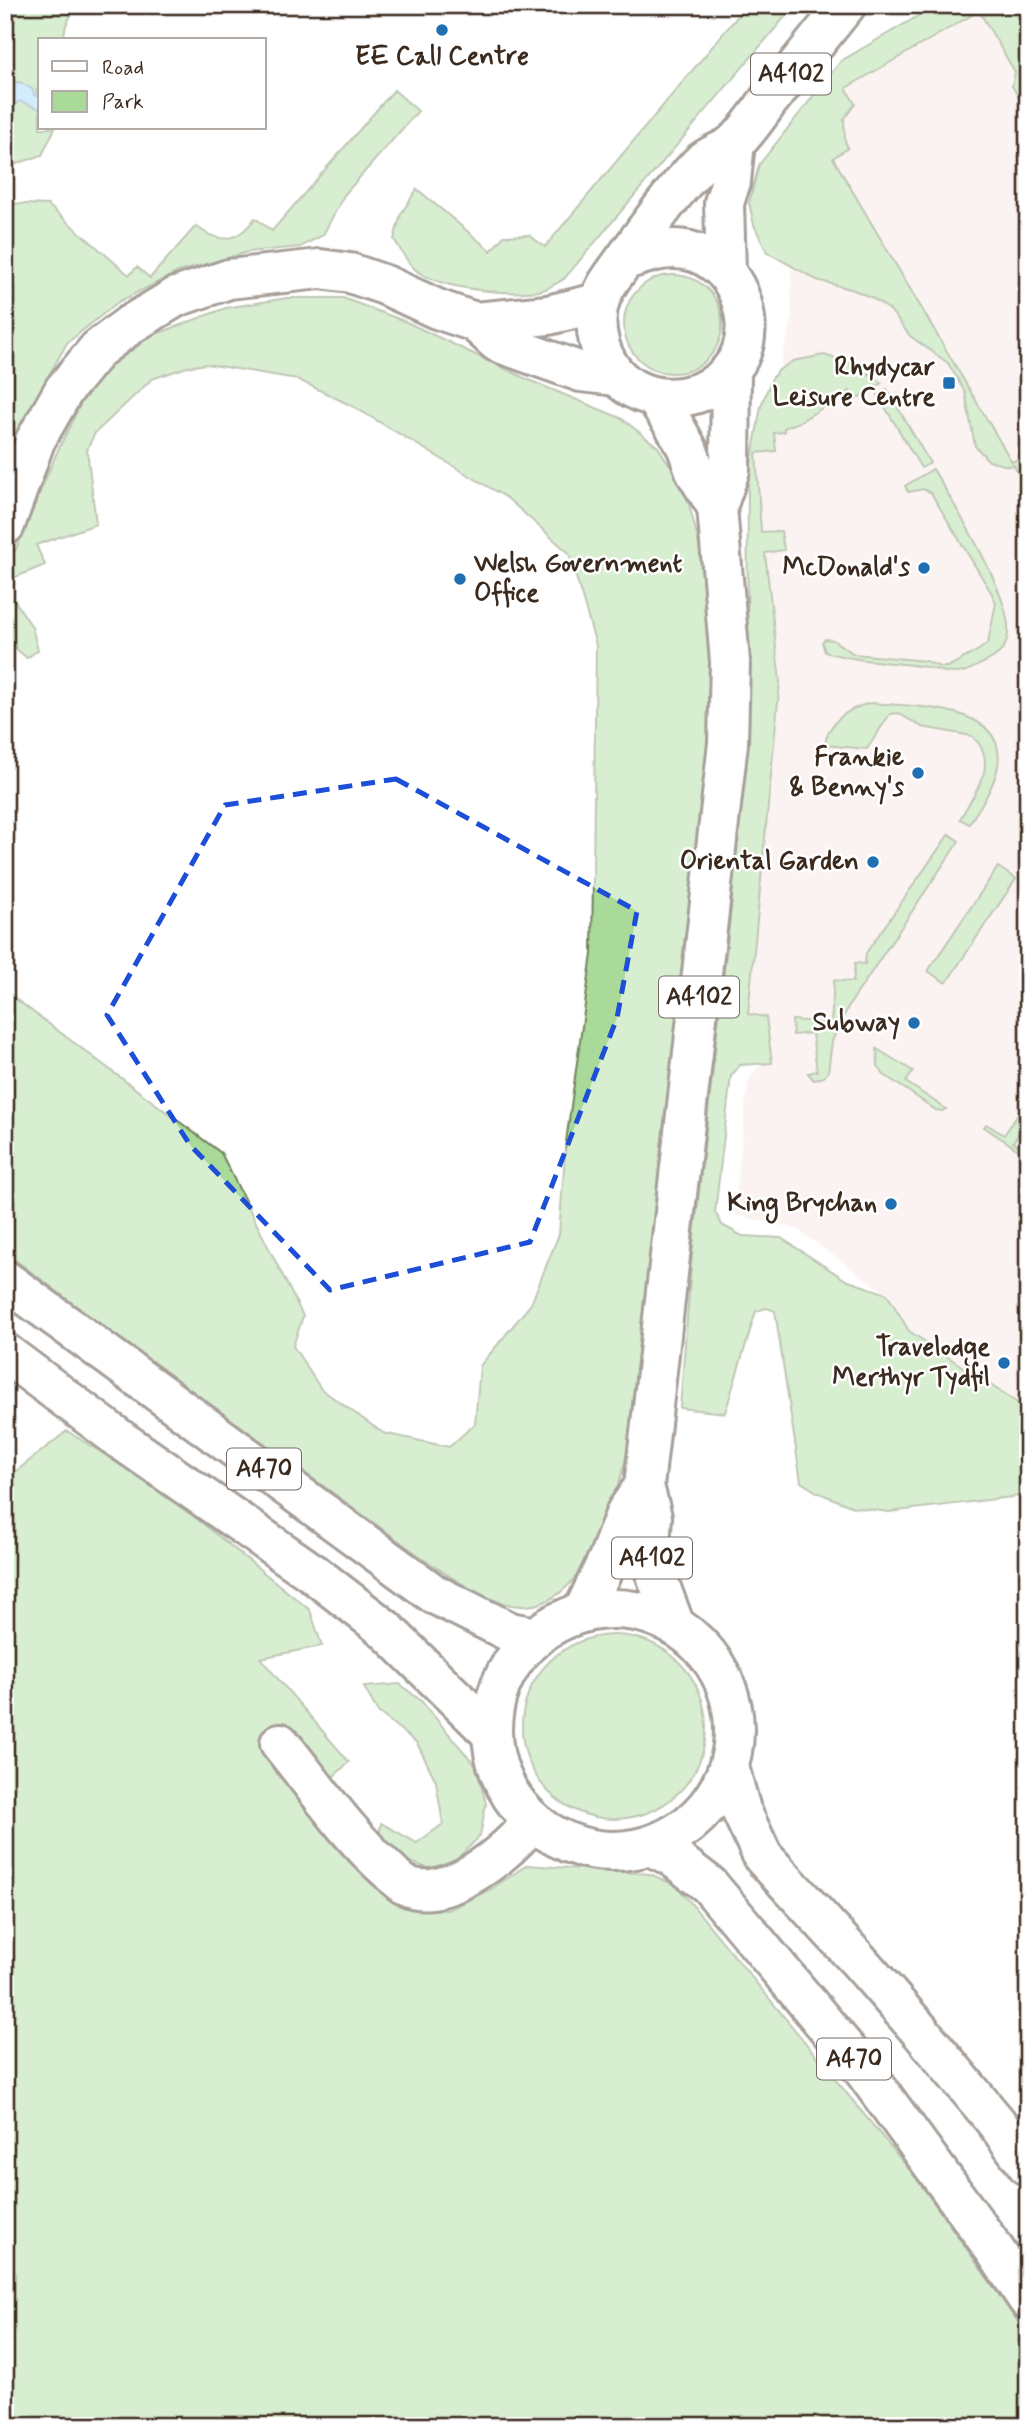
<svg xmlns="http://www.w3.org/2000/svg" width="1033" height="2431" viewBox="0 0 1033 2431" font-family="Mynerve,sans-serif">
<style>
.built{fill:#f6e5e1}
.green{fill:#a9da9a;stroke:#72825c;stroke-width:2}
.water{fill:#9cd8fc;stroke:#7592a3;stroke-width:2}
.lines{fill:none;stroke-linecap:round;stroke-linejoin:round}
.minor-casing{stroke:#3b2a1e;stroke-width:44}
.major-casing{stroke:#3b2a1e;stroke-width:44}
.highway-casing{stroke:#3b2a1e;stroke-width:44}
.minor{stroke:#fff;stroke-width:38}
.major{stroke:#fff;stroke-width:38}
.highway{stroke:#fff;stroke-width:38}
.marked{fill:none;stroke:#1d4ed8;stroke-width:5;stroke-dasharray:14 9;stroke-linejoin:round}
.poi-dot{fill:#1f6fb2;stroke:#fff;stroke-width:2.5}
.labels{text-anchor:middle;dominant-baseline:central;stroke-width:5;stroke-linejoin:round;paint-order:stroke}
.shield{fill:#fff;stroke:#766a62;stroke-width:2}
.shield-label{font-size:24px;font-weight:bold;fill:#3b2a1e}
.poi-label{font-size:26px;font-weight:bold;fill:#3b2a1e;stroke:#fff;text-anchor:end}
</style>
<rect width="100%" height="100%" fill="#fff"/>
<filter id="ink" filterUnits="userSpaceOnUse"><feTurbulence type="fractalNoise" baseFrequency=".0143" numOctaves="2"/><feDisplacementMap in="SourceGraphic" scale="14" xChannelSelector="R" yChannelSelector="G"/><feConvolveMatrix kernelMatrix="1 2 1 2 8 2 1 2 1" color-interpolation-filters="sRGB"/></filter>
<g filter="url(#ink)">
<path class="built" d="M 937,5 L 1028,5 L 1028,1482 L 945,1355 L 909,1331 L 887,1294 L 796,1229 L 734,1215 L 748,1081 L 761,1064 L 766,1017 L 748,1015 L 780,681 L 761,532 L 754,443 L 765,392 L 779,370 L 792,320 L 791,268 L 767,252 L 754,225 L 749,203 L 759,165 L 841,61 Z"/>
<path class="green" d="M 5,5 L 76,5 L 66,25 L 63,40 L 40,40 L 40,128 L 55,128 L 42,155 L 5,168 Z
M 747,5 L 795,5 L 564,279 C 556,283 547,290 539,291 C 508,295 454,290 425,276 C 410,269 402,252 394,239 L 401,214 L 417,189 L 491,251 L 504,236 L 529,235 L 545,247 Z
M 937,5 L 1028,5 L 1028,112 L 1012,86 L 1015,72 L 979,11 L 846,88 L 855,104 L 844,119 L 845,141 L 848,148 L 833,158 L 1012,462 L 1028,454 L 1028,468 L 1018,474 L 1014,465 L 1008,466 L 989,461 L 975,446 L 965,392 L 948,363 L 910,336 L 890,310 L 872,298 L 854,290 L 817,280 L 767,252 L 754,225 L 749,203 L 759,165 L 841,61 Z
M 394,90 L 418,111 L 344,195 L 323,235 L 300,247 L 248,252 L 178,272 L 118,302 L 67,343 L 41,389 L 5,468 L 5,203 L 48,205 L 129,275 L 137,267 L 150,278 L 196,226 C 219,245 238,242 255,218 L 272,231 Z
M624 324a49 49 0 1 1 98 0a49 49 0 1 1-98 0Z
M 287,298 L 343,298 L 404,321 L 531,381 L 621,418 L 658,447 L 669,464 L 676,462 C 691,507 703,554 709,602 C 716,662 709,725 706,784 L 633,1430 C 619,1486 588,1629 503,1603 C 476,1595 451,1577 428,1562 L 101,1325 L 5,1252 L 5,991 L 221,1153 L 303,1316 L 293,1346 L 321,1389 L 383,1433 L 449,1447 L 475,1424 L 480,1366 L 531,1304 L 559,1234 L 566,1142 L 592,954 L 596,645 L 569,553 L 507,498 L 354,407 L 297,379 L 206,364 L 187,367 L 152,379 L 95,433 L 87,449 L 96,524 L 36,545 L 45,565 L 13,578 L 9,592 L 32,627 L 38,650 L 27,658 L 15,648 L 5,626 L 5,574 L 58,450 L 92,380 L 151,336 L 226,308 Z
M 824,355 L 857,366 L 882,383 L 856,399 L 850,391 L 799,422 L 784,428 L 784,432 L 774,433 L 776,451 L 756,453 L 761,532 L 781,531 L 784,550 L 765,553 L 780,681 L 748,1014 L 766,1017 L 772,1063 L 740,1065 L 731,1076 L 715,1212 L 722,1225 L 742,1236 L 781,1238 L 846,1280 L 887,1294 L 909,1331 L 1028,1410 L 1028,1495 L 889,1512 L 853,1507 L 817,1492 L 801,1482 L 775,1311 L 767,1308 L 756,1311 L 725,1413 L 680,1408 L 692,1255 L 732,901 L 747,693 L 748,481 L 761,406 L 772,378 L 779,370 L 793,361 Z
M 887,389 L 930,463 L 921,468 L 878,395 Z
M 933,469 C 953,503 1012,596 1008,634 C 1007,650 995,658 981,664 C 974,668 964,673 956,673 C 943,674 933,667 920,666 C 887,662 856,661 825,652 L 822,642 L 825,639 L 833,640 L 854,654 L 926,661 L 940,667 L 948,667 L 979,650 L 988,643 L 996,603 L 992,594 L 931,493 L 923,489 L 908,492 L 905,486 Z
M 870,703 C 911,707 1008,703 998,766 C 994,787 980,807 969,824 L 960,819 C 975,792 1001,762 972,736 L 922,727 L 898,713 L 890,714 L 867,749 L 825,745 C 828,720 848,709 870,703 Z
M 949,834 L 959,841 L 848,1007 L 832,1041 L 828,1072 L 824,1077 L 814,1080 L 808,1073 L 817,1071 L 812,1033 L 793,1035 L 792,1020 L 831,1023 L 834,980 L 853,982 L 855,963 L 865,964 L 866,953 Z
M 998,867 L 1016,879 L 946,983 L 928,971 Z
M 877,1049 L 913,1071 L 906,1082 L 946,1109 L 942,1111 L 936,1110 L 883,1074 L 878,1066 Z
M 1028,1099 L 1028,1121 L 1013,1142 L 1028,1152 L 1026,1155 L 984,1127 L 986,1124 L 1004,1135 Z
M 67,1431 L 165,1493 L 310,1610 L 322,1646 L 260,1658 L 349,1762 L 311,1798 L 384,1889 L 413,1908 L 448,1910 L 490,1890 L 527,1865 L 650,1874 L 677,1886 L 917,2179 L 1028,2336 L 1028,2426 L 5,2426 L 5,1480 Z
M522 1727a92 92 0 1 1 184 0a92 92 0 1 1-184 0Z
M 400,1684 L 421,1701 L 476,1766 L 486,1804 L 480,1836 L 456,1860 L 431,1869 L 398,1858 L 379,1838 L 381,1823 L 417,1843 L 443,1824 L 436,1781 L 417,1743 L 378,1712 L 364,1687 Z"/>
<path class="water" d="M 20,82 L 32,89 L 34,95 L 37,96 L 36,90 L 40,92 L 40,109 L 20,101 L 5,111 L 6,89 L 13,83 Z"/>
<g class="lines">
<g class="minor-casing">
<path id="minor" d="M 475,322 L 548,315 L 598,303
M 5,525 L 35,441 L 64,390 L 98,349 L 131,324 L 176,297 L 229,279 L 320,269 L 350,273 L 385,285 L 437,309 L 475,322 L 497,342 L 581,372 L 617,376
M 280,1743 C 315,1786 347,1834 389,1871 C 393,1875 399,1882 405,1885 C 445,1905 510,1851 532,1821"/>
</g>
<g class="major-casing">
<path id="major" d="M 625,260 C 635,257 645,253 656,251 C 703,241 739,272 745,318 C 755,405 622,432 599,342 C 593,319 598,296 612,277 C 640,239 667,198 700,164 C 710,154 726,151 736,142 C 748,130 759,114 769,100 C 795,69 820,37 846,5
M 726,271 L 724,203 L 731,181 L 735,142
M 655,397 L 674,425 L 687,448 L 696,473 L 717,507
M 583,1612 L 608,1559 L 626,1512 L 644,1486
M 675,1626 L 653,1567 L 650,1545 L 652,1517 L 644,1486 L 728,743 L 730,662 L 717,507 L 730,470 L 731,370"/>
</g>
<g class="highway-casing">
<path id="highway" d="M 5,1280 L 434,1594 L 510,1632 L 535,1637
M 5,1353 L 121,1440 L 314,1574 L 385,1629 L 491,1733
M492 1730a121 121 0 1 1 242 0a121 121 0 1 1-242 0Z
M 729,1767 L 741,1810 L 763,1857 L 859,1961 L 921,2032 L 996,2122 L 1028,2166
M 650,1846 L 671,1856 L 709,1885 L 865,2072 L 994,2249 L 1028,2300"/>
</g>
<use href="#minor" class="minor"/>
<use href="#major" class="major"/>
<use href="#highway" class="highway"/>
</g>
</g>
<path d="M0 0H1033V2431H0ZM 396,779 L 637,911 L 617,1018 L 530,1242 L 330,1290 L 190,1145 L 107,1015 L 225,805 Z" fill="#fff" fill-opacity=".55" fill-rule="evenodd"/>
<path class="marked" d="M 396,779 L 637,911 L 617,1018 L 530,1242 L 330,1290 L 190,1145 L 107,1015 L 225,805 Z"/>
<g class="poi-dot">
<circle cx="442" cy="30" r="7"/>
<rect x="942" y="376" width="14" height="14" rx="3.5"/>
<circle cx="924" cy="568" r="7"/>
<circle cx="460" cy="579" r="7"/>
<circle cx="918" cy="773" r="7"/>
<circle cx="873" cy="862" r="7"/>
<circle cx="914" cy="1023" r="7"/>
<circle cx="891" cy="1204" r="7"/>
<circle cx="1004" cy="1363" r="7"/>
</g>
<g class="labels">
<g class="shield">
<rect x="751" y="53.5" width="80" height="41" rx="5"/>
<rect x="659" y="976.5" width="80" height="41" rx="5"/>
<rect x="227" y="1448.5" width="74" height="41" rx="5"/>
<rect x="612" y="1537.5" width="80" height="41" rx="5"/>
<rect x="817" y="2038.5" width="74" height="41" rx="5"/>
</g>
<g class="shield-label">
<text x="791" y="74">A4102</text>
<text x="699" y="997">A4102</text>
<text x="264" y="1469">A470</text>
<text x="652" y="1558">A4102</text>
<text x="854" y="2059">A470</text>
</g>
<g class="poi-label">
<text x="442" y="57" text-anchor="middle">EE Call Centre</text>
<text x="935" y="368">Rhydycar<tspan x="935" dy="30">Leisure Centre</tspan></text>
<text x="474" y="564" text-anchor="start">Welsh Government<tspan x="474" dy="30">Office</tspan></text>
<text x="910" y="568">McDonald's</text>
<text x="904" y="758">Frankie<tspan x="904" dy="30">&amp; Benny's</tspan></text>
<text x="859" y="862">Oriental Garden</text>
<text x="900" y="1023">Subway</text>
<text x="877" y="1204">King Brychan</text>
<text x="990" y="1348">Travelodge<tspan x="990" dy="30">Merthyr Tydfil</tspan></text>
</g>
</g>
<rect width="1033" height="2431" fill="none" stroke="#fff" stroke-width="28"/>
<rect x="14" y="14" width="1005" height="2403" fill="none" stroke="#3b2a1e" stroke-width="2.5" filter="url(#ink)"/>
<rect x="38" y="38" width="228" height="91" fill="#ffffff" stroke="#b1aaa5" stroke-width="2"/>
<rect x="52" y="61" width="35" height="10" fill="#ffffff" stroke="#b1aaa5" stroke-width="2"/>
<text x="102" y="74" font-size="21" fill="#3b2a1e">Road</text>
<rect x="52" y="91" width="35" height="21" fill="#a9da9a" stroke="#b1aaa5" stroke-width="2"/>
<text x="102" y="108" font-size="21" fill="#3b2a1e">Park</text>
</svg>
